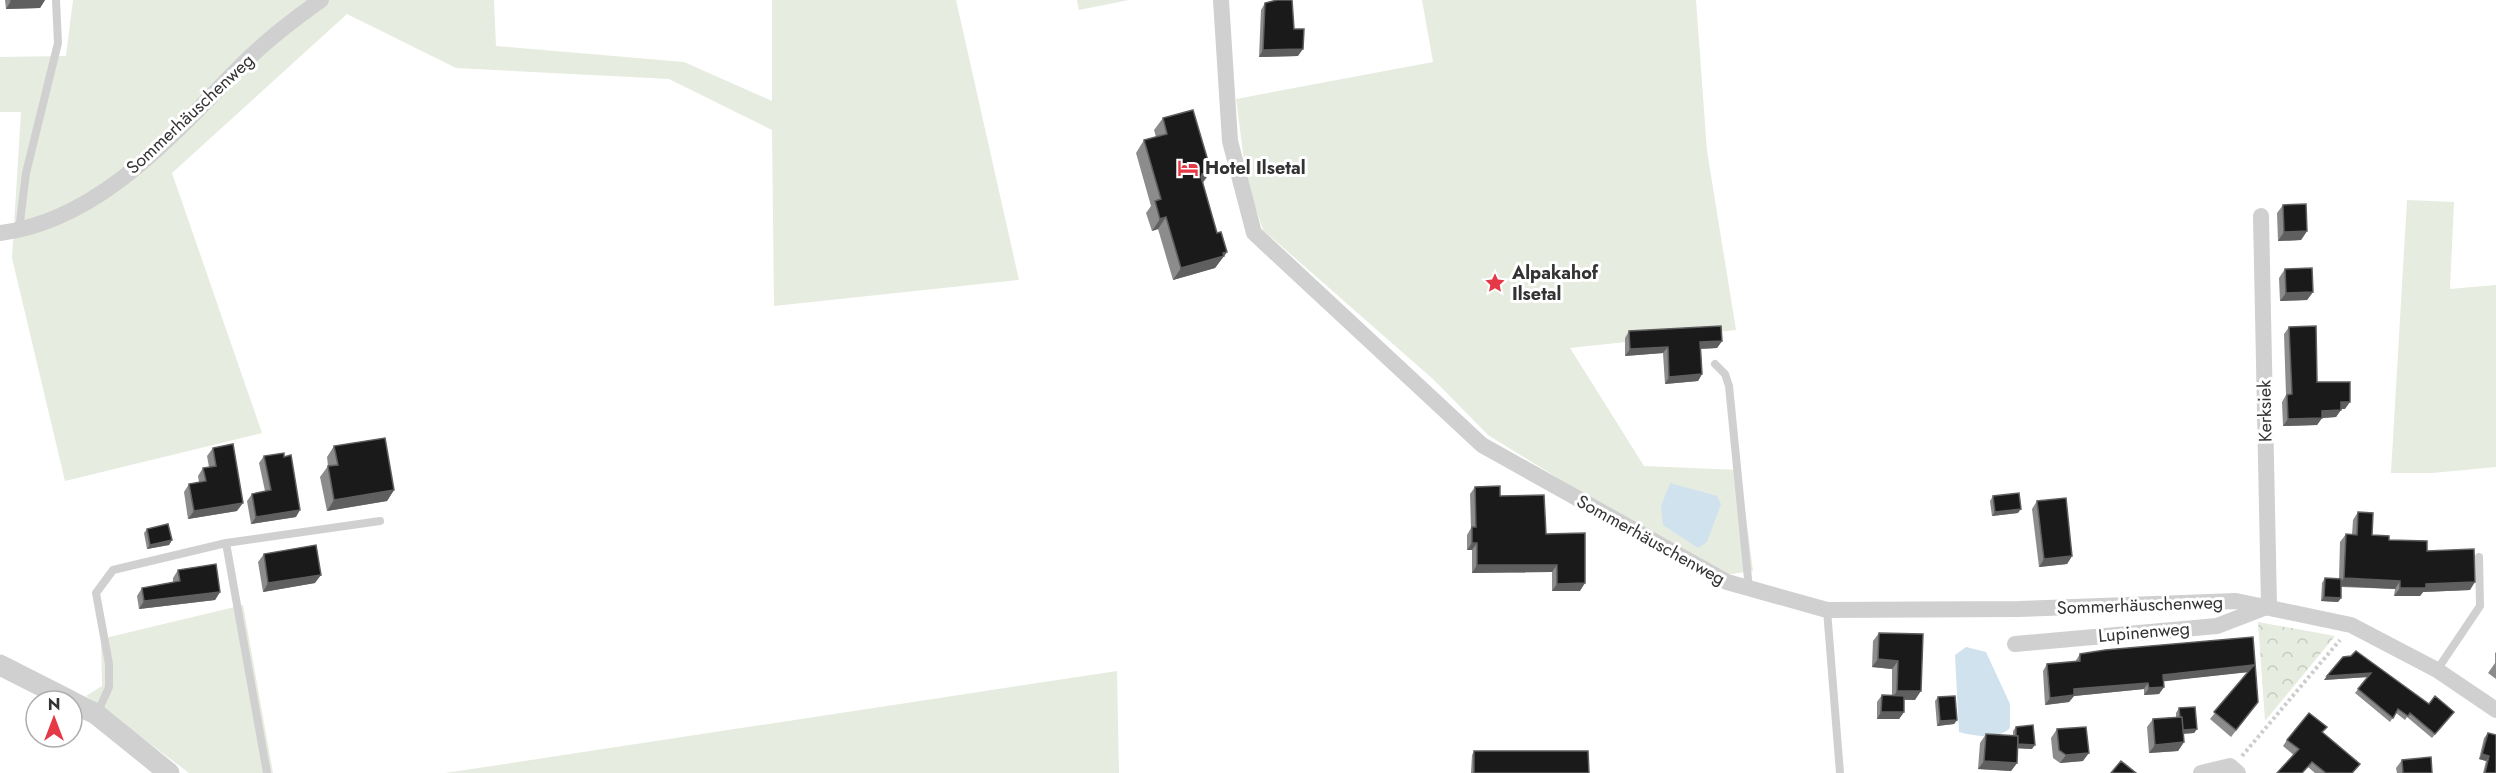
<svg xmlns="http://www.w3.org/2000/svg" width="2496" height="773" viewBox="0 0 2496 773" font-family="Jost,sans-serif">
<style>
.green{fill:#e6ecdf}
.forest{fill:url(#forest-crowns)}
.water{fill:#cfe2ee}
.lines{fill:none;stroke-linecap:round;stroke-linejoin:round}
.path{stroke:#cdcdcd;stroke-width:4;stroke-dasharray:3 3;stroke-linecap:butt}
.service{stroke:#d0d0d0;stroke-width:8}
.minor{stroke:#d0d0d0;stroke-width:16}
.tertiary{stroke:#d0d0d0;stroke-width:21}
.wall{fill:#8c8c8c}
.shaded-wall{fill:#5f5f5f}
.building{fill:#1a1a1a;stroke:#5f5f5f;stroke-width:1.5}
.labels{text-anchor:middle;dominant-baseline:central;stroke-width:6;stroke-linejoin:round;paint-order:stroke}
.street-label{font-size:18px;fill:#333;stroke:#fff}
.poi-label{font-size:18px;font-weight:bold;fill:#333;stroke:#fff;text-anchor:start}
</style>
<defs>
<pattern id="forest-crowns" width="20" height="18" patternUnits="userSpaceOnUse" patternTransform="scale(1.5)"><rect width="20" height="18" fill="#e6ecdf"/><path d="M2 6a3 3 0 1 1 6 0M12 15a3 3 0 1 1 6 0" fill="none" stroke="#c6cbc0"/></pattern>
</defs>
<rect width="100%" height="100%" fill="#fff"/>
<path class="green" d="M 73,0 L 494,0 L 496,46 L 684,62 L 772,101 L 772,0 L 956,0 L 1019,280 L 774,306 L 772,130 L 669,79 L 456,68 L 347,14 L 172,173 L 262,433 L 65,481 L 12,258 L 21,112 L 0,112 L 0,57 L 66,56 Z
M 1077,0 L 1129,0 L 1079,10 Z
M 1422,0 L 1696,0 L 1707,151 L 1736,330 L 1570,348 L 1644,466 L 1740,470 L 1753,571 L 1724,575 L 1626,520 L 1488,435 L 1434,380 L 1263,230 L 1247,183 L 1236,99 L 1433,62 Z
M 2407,200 L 2454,202 L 2450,289 L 2496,285 L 2496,467 L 2432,473 L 2391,473 Z
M 243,605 L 273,773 L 189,773 L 86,696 L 102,686 L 101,639 Z
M 1117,671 L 1119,773 L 445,773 Z"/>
<path class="forest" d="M 2258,622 L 2335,636 L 2265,721 Z"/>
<path class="water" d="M 1670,483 L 1717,496 L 1721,504 L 1707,542 L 1698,548 L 1663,525 L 1661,506 Z
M 1966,647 L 1986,652 L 2010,704 L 2010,728 C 1998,740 1974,736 1959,732 L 1955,655 Z"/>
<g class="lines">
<path class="path" d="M 2242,756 L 2340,640"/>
<path class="service" d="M 19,230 L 26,173 L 58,43 L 56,0
M 1715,364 L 1725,374 L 1729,386 L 1749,589
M 226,543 L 267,773
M 1827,610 L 1840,773
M 2437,670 L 2480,606 L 2479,557
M 97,714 L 109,687 L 109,664 L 96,593 L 113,570 L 226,543 L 380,521"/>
<path class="minor" d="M 1221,0 L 1230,141 L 1254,233 L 1482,445 L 1727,582 L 1827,610 L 2018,609 L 2236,601 L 2351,625 L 2437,670 L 2496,710
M 0,233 C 104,220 180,126 250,57 C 271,37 297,17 321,0
M 2015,644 L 2217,626 L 2269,606 L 2261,216
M 2201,773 L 2230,766 L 2238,773"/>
<path class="tertiary" d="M 0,665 L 71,701
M 72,702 L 96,714 L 169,773"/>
</g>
<path class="wall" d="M 5,0 L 45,0 L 40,8 L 6,9 Z
M 1265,3 L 1294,29 L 1298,56 L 1259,57 L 1261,10 Z
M 1163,118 L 1211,171 L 1203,183 L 1217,233 L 1227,252 L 1215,268 L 1173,280 L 1158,229 L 1152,231 L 1146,213 L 1151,206 L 1136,153 L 1144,140 L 1156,137 L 1154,130 Z
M 2283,205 L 2307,231 L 2301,240 L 2278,241 L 2277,213 Z
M 2285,269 L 2313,292 L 2307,300 L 2280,301 L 2279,278 Z
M 2289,327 L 2317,382 L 2345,409 L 2341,409 L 2336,417 L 2322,418 L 2317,425 L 2283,426 L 2282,402 L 2286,395 L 2284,334 Z
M 1629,331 L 1722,341 L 1717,348 L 1701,349 L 1702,374 L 1698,381 L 1665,384 L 1663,353 L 1625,356 L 1625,338 Z
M 334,446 L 394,490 L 387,501 L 327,511 L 320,477 L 328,466 L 327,457 Z
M 213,448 L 237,511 L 188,519 L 184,492 L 189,484 L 199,482 L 198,476 L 203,468 L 209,467 L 207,456 Z
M 264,456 L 296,517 L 251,524 L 247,501 L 252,494 L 265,491 L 259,463 Z
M 1475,487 L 1500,496 L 1580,591 L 1552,591 L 1552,572 L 1472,573 L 1472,550 L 1467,550 L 1467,535 L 1471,528 L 1470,494 Z
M 1993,496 L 2018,513 L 1992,516 L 1990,501 Z
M 2037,501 L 2072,556 L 2067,564 L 2039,567 L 2032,509 Z
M 2358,512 L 2372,535 L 2427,551 L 2470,590 L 2423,592 L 2420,596 L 2394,596 L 2395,589 L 2341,587 L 2341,598 L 2338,602 L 2321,601 L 2322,583 L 2325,578 L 2339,579 L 2340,542 L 2346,534 L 2352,535 L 2353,520 Z
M 147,529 L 172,540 L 169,545 L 147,549 L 144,533 Z
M 264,554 L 315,583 L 263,592 L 258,562 Z
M 178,570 L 220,592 L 215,600 L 139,609 L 137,596 L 142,588 L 173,582 L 173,578 Z
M 1879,633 L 1923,634 L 1915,700 L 1904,700 L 1904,712 L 1899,719 L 1877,719 L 1877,702 L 1882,695 L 1892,695 L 1892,669 L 1872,667 L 1873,641 Z
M 2253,637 L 2258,702 L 2231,737 L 2210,719 L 2248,672 L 2163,681 L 2164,687 L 2159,694 L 2144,695 L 2144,689 L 2074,696 L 2069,702 L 2045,705 L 2043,671 L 2047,664 L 2075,662 L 2080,654 Z
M 2496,652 L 2496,679 L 2488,673 L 2495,663 L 2495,653 Z
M 2343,657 L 2429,704 L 2454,712 L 2432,738 L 2407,717 L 2405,720 L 2396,713 L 2390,722 L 2355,693 L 2368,677 L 2324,680 Z
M 1938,697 L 1957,720 L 1954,724 L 1937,726 L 1935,701 Z
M 2179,708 L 2197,729 L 2194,733 L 2183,734 L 2184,742 L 2178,751 L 2149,753 L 2147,727 L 2153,719 L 2176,717 L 2176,713 Z
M 2016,727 L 2032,749 L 2017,748 L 2017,763 L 2011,771 L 1978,769 L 1980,743 L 1986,734 L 2013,736 L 2013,731 Z
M 2057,729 L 2083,761 L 2060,763 L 2053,758 L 2051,738 Z
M 2323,733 L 2353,773 L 2315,773 L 2283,746 L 2287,740 Z
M 2488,733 L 2496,773 L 2483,773 L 2486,761 L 2479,759 L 2484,738 Z
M 1474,751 L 1589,773 L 1471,773 L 1472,755 Z
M 2402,760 L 2432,773 L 2397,773 L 2396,768 Z"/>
<path class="shaded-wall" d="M 45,0 L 40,8 L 6,9 L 11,1 Z
M 1303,49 L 1298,56 L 1259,57 L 1263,50 Z
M 1211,171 L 1202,183 L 1193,186 L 1202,174 Z
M 1166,217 L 1158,229 L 1152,231 L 1160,219 Z
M 2307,231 L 2301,240 L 2278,241 L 2284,232 Z
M 1227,252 L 1215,268 L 1173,280 L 1181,268 Z
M 2313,292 L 2307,300 L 2280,301 L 2286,293 Z
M 1722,341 L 1717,348 L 1696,349 L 1700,342 Z
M 1668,347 L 1663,353 L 1625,356 L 1630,349 Z
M 1702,374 L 1698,381 L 1665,384 L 1669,377 Z
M 2341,402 L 2350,402 L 2345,409 L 2336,409 Z
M 2341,410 L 2336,417 L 2322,418 L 2317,425 L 2283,426 L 2288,419 L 2322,411 Z
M 394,490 L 387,501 L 327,511 L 334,500 Z
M 243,503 L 237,511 L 188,519 L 194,511 Z
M 2021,509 L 2018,513 L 1992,516 L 1995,512 Z
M 300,510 L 296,517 L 251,524 L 256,517 Z
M 172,540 L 169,545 L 147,549 L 150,545 Z
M 1472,543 L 1477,543 L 1472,550 L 1467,550 Z
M 2072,556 L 2067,564 L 2039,567 L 2044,559 Z
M 1477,565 L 1557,565 L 1552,572 L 1472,573 Z
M 321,575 L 315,583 L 263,592 L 268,583 Z
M 2344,578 L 2400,581 L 2395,589 L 2338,586 Z
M 2475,582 L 2470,590 L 2423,592 L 2420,596 L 2394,596 L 2400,588 L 2426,584 Z
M 1585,583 L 1580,591 L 1552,591 L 1557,584 Z
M 220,592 L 215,600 L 139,609 L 144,601 Z
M 2324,597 L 2341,598 L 2338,602 L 2321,601 Z
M 1878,659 L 1898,661 L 1892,669 L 1872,667 Z
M 2254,665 L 2249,672 L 2158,682 L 2163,675 Z
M 2371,673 L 2368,677 L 2324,680 L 2327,676 Z
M 2148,683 L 2144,689 L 2074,696 L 2069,702 L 2045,705 L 2050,698 L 2074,689 Z
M 2164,687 L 2159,694 L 2144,695 L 2149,688 Z
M 1897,691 L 1921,691 L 1915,700 L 1892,699 Z
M 1881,712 L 1904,712 L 1899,719 L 1877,719 Z
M 1957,720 L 1954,724 L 1937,726 L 1940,721 Z
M 2197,729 L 2194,733 L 2178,734 L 2181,730 Z
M 2184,742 L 2178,751 L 2149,753 L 2155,745 Z
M 2015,744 L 2035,745 L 2032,749 L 2012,748 Z
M 2089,753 L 2083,761 L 2060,763 L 2066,755 Z
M 2482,754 L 2489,756 L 2486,761 L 2479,759 Z
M 1984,761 L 2017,763 L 2011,771 L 1978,769 Z"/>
<path class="building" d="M 11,0 L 42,0 L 11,1 Z
M 1277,0 L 1292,0 L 1294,29 L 1304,29 L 1303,49 L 1263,50 L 1265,3 Z
M 1193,110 L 1211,171 L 1202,174 L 1201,177 L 1217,233 L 1221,232 L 1227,252 L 1223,253 L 1224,256 L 1181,268 L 1166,217 L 1160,219 L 1155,201 L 1161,199 L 1144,140 L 1167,134 L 1163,118 Z
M 2306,204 L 2307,231 L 2284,232 L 2283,205 Z
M 2312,268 L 2313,292 L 2286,293 L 2285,269 Z
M 1721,326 L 1722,341 L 1700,342 L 1702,374 L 1669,377 L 1668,347 L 1630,349 L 1629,331 Z
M 2316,326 L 2317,382 L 2350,382 L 2350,402 L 2341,402 L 2341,410 L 2322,411 L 2322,418 L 2288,419 L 2287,395 L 2292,394 L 2289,327 Z
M 385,438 L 394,490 L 334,500 L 328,466 L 338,465 L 334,446 Z
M 233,444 L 243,503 L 194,511 L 189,484 L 206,481 L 203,468 L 216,466 L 213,448 Z
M 284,453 L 284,457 L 291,455 L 300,510 L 256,517 L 252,494 L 271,490 L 264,456 Z
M 1500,486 L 1500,496 L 1544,495 L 1546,534 L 1585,533 L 1585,583 L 1557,584 L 1557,565 L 1477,565 L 1477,543 L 1472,543 L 1472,527 L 1476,527 L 1475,487 Z
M 2019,493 L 2021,509 L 1995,512 L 1993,496 Z
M 2066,498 L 2072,556 L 2044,559 L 2037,501 Z
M 2358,512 L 2373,513 L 2372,535 L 2389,536 L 2389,540 L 2427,541 L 2427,551 L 2474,549 L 2475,582 L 2426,584 L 2426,588 L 2400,588 L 2400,581 L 2344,578 L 2346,534 L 2357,535 Z
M 168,524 L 172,540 L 150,545 L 147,529 Z
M 316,545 L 321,575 L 268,583 L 264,554 Z
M 216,564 L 220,592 L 144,601 L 142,588 L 180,581 L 178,570 Z
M 2325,578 L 2341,579 L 2341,598 L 2324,597 Z
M 1879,633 L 1923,634 L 1921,691 L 1897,691 L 1898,661 L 1878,659 Z
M 2253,637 L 2258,702 L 2236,730 L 2214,712 L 2254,665 L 2163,675 L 2164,687 L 2149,688 L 2148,683 L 2074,689 L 2074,695 L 2050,698 L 2047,664 L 2080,661 L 2080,654 L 2105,650 Z
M 2356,651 L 2429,704 L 2435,696 L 2454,712 L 2435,734 L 2410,713 L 2408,716 L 2398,709 L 2393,718 L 2358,689 L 2371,673 L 2327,676 L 2343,657 L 2351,656 Z
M 1882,695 L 1904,696 L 1904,712 L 1881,712 Z
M 1955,696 L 1957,720 L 1940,721 L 1938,697 Z
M 2195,707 L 2197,729 L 2183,730 L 2182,717 L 2180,717 L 2179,708 Z
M 2309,713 L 2327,727 L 2322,732 L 2360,764 L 2352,773 L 2326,773 L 2312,762 L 2302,773 L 2277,773 L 2299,749 L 2287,740 Z
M 2182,717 L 2184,742 L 2155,745 L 2153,719 Z
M 2033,725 L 2035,745 L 2018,744 L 2018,736 L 2016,736 L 2016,727 Z
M 2086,727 L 2089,753 L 2066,755 L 2059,750 L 2057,729 Z
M 2488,733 L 2496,735 L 2496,773 L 2485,773 L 2489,756 L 2482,754 Z
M 1986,734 L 2018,736 L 2017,763 L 1984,761 Z
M 1474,751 L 1588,751 L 1589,773 L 1474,773 Z
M 2431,757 L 2432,773 L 2403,773 L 2402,760 Z
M 2121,761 L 2136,773 L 2111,773 Z"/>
<defs>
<g id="hotel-bare" transform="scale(1.62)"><path d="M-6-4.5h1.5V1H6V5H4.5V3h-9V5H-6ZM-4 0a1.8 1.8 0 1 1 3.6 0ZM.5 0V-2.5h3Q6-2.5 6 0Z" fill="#e63946" stroke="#fff" stroke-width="2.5" paint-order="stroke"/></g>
<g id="sight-bare" transform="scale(1.62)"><path d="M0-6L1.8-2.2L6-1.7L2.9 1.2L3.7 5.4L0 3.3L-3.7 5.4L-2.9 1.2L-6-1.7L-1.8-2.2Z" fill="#e63946" stroke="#fff" stroke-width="2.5" paint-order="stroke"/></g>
</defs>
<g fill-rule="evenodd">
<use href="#hotel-bare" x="1188" y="168"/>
<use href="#sight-bare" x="1495" y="283"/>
</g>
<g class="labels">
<g class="street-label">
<text transform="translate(190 114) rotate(-43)">Sommerhäuschenweg</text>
<text transform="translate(2265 411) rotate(-91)">Kerksiek</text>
<text transform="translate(1651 540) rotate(29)">Sommerhäuschenweg</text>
<text transform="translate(2140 605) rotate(-2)">Sommerhäuschenweg</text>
<text transform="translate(2144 632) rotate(-5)">Lupinenweg</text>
</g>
<g class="poi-label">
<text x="1205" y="168">Hotel Ilsetal</text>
<text x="1512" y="273">Alpakahof<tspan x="1512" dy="21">Ilsetal</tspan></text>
</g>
</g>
<g transform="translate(54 719)"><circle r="28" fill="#ffffff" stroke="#adadad" stroke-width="1.5"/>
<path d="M0-4.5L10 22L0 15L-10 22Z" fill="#e63946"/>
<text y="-9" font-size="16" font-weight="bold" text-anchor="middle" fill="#333333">N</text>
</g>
</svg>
